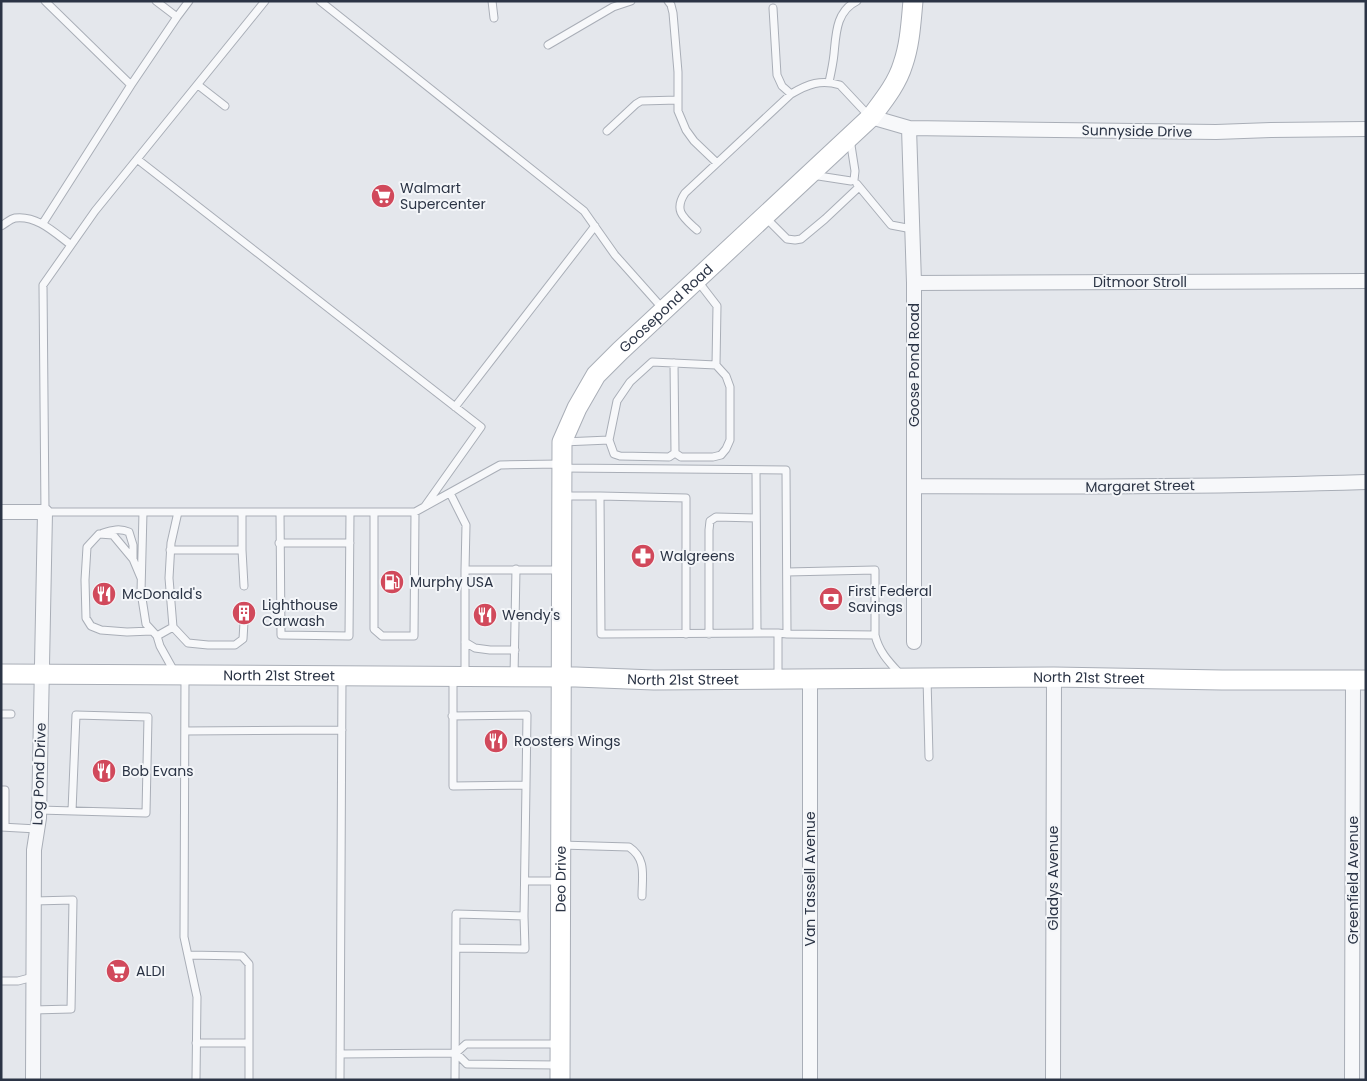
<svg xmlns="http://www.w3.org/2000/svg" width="1367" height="1081" viewBox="0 0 1367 1081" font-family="Poppins,sans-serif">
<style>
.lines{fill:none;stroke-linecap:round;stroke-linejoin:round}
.lane-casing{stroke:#a9aeb7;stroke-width:9}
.street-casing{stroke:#a9aeb7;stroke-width:16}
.secondary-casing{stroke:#a9aeb7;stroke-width:21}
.lane{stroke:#f7f8fa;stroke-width:7}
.street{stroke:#f7f8fa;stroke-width:14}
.secondary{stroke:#fff;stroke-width:19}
.labels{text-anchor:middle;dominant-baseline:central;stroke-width:4;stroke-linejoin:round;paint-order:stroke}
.street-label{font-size:14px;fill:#2b3445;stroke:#f4f6f9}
.poi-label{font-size:14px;fill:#2b3445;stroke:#f4f6f9;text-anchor:start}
</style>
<rect width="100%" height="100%" fill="#e4e7ec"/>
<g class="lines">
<g class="lane-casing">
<path id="lane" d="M 45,1 L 131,85
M 156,1 L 177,17
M 265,1 L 95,211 L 43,285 L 45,512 L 415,512 L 500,465 L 560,464
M 320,1 L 584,211 L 615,255 L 664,310
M 492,1 L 494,18
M 668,1 L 671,5 L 673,13 L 678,72 L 678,111 L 686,130 L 694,141 L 717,163
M 773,8 L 777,75 L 782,86 L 791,94
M 548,45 L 613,7 L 631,1
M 829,82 C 831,73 833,64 834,54 C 836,34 836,11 857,1
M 198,85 L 225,106
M 607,131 L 636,104 L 641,101 L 678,100
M 137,159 L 481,427 L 425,506
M 812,175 L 851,181 L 854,180 L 855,171 L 850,139
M 857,184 L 891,225 L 912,229
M 765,217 L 787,239 L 795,240 L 801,239 L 825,219 L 859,187
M 43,223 L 131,85 L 177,17 L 189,1
M 1,226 C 5,224 10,219 15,218 C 37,215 55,233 71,245
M 697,230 C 684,218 673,211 685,193 L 791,94 C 808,84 821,79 840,85 L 870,117
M 455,407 L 595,226
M 609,440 L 614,454 L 620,456 L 669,457 L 675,453 L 674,363
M 563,442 L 609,440 L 617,401 L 630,382 L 652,362 L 716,365 L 717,306 L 697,280
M 675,453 L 681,457 L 713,457 L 721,455 L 726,449 L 730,440 L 730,387 L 726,376 L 716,365
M 563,468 L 786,470 L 787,634 L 778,633 L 778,677
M 756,470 L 757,633
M 450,493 L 466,525 L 465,570
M 563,496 L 600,496
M 143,512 L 141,592 L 146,624 L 157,636 L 160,646 L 175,673
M 178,512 L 171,543 L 169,578 L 173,627 L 188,643 L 208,645 L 235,645 L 243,639 L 244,622
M 280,512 L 281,635 L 349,636 L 350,512
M 374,512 L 374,629 L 382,636 L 414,636 L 415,512
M 103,533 C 112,530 120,528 129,532 L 133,545 L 133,559
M 279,543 L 350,543
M 170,550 L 242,550 L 242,512
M 242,550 L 244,586
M 787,572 L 875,570 L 875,635 C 879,652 889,662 901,675
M 141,578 L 133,559 L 113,535 L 99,534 L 87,547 L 85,580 L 86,618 L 91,626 L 101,630 L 127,632 L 152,631
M 686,634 L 686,498 L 600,496 L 601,634 L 778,633
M 709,634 L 709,530 L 710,521 L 716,517 L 756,518
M 787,634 L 875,635
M 157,636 L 173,627
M 465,642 L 475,648 L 490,650 L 515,650
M 185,676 L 184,937 L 197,997 L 196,1080
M 465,676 L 465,570 L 561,570
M 514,676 L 516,569
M 453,677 L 453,786 L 526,785 L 524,916 L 456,914 L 455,1080
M 927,678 L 929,757
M 1,714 L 11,714
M 452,716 L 527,715 L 526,785
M 185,731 L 342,730
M 1,790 L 5,790 L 5,827
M 39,810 L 146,813 L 148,717 L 76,715 L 72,811
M 1,827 L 37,829
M 561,845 L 629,847 C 647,859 642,876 642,896
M 525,881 L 559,881
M 456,948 L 525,949 L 524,916
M 188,955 L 242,956 L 249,964 L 249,1080
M 1,981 L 18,981 L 33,977
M 33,1010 L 71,1009 L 73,900 L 34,901
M 196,1043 L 249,1043
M 456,1053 L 467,1064 L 558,1065
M 340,1054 L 456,1053 L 466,1044 L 559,1044
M 340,1080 L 342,676"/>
</g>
<g class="street-casing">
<path id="street" d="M 871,117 L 909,128 L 914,283 L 914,642
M 909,128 L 1216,132 L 1271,130 L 1366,129
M 914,283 L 1366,281
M 914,486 C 1064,487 1215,487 1366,482
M 1,512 L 45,512 L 39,818 L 34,850 L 33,1080
M 810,678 L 810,1080
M 1053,1080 L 1054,677
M 1352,1080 L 1353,680"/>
</g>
<g class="secondary-casing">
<g id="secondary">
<path id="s1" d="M 1,674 L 576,677 L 654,680 L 1054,677 L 1222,680 L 1366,680"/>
<path id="s2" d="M 560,1080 L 562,442 L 577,408 L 596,375 L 620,351 L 871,117 C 883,101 897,84 903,64 C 910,44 911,22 913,1"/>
</g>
</g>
<use href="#lane" class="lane"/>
<use href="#street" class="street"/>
<use href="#secondary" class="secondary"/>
</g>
<defs>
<g id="supermarket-disc" transform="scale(1.25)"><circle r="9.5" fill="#d1495b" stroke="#f4f6f9"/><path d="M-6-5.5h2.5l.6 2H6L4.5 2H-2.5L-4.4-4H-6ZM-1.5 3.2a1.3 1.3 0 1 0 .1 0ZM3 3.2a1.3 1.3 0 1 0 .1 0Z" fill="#fff"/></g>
<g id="pharmacy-disc" transform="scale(1.25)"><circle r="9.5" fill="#d1495b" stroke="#f4f6f9"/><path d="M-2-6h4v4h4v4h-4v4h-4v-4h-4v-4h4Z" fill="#fff"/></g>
<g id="fuel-disc" transform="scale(1.25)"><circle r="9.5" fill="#d1495b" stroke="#f4f6f9"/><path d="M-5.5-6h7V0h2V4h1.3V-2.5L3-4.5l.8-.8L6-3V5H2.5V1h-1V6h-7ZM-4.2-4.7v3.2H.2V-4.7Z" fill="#fff"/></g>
<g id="restaurant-disc" transform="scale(1.25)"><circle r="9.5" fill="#d1495b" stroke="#f4f6f9"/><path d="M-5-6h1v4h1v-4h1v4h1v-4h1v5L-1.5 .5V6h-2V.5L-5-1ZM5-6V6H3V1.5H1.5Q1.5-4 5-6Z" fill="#fff"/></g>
<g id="bank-disc" transform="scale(1.25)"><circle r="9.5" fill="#d1495b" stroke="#f4f6f9"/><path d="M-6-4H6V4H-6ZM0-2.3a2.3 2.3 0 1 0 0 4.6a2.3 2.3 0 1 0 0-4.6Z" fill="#fff"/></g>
<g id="building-disc" transform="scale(1.25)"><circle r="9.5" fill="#d1495b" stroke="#f4f6f9"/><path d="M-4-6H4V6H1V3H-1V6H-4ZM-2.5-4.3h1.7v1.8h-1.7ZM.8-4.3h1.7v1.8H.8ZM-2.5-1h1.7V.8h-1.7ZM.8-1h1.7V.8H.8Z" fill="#fff"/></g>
</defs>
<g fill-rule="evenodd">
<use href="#supermarket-disc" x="383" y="196"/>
<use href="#pharmacy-disc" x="643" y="556"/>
<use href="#fuel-disc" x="392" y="582"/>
<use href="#restaurant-disc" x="104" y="594"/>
<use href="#bank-disc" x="831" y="599"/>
<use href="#building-disc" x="244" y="613"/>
<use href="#restaurant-disc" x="485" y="615"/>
<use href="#restaurant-disc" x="496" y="741"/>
<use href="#restaurant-disc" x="104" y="771"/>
<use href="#supermarket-disc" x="118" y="971"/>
</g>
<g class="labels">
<g class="street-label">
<text transform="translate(1137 131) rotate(1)">Sunnyside Drive</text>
<text x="1140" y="282">Ditmoor Stroll</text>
<text stroke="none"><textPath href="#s2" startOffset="810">Goosepond Road</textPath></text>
<text transform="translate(914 365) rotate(-90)">Goose Pond Road</text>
<text transform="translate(1140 486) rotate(-1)">Margaret Street</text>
<text stroke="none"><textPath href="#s1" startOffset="278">North 21st Street</textPath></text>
<text stroke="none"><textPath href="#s1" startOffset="1088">North 21st Street</textPath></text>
<text stroke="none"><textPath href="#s1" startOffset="682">North 21st Street</textPath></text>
<text transform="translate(39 774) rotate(-88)">Log Pond Drive</text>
<text stroke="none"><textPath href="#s2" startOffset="201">Deo Drive</textPath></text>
<text transform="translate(1053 878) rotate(-90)">Gladys Avenue</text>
<text transform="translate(810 879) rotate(-90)">Van Tassell Avenue</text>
<text transform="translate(1353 880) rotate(-90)">Greenfield Avenue</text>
</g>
<g class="poi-label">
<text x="400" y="188">Walmart<tspan x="400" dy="16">Supercenter</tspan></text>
<text x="660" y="556">Walgreens</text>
<text x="410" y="582">Murphy USA</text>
<text x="848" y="591">First Federal<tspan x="848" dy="16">Savings</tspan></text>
<text x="122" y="594">McDonald's</text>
<text x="262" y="605">Lighthouse<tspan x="262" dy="16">Carwash</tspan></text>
<text x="502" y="615">Wendy's</text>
<text x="514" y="741">Roosters Wings</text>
<text x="122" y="771">Bob Evans</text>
<text x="136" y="971">ALDI</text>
</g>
</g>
<rect width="1367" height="1081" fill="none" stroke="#2b3445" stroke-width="5"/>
</svg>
